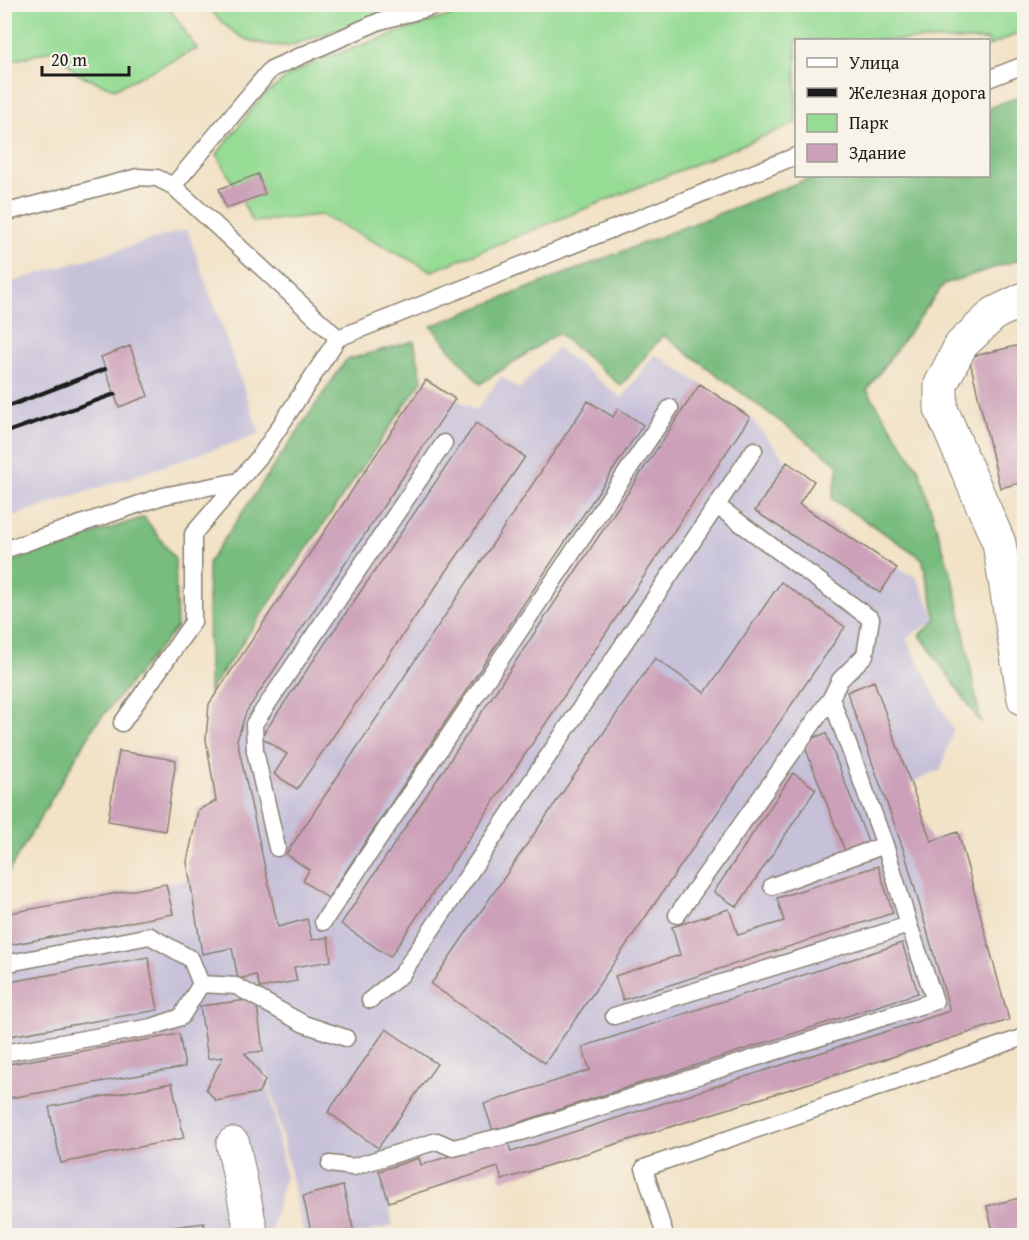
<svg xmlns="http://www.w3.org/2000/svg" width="1029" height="1240" viewBox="0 0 1029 1240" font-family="'Gentium Book Plus',serif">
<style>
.industrial{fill:#c6c0d9}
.green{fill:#96dc95;stroke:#597c58;stroke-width:1.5}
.forest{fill:#78bc7e;stroke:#4a6c4d;stroke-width:1.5}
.building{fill:#cca0b8}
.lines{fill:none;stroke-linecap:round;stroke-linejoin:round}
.lane-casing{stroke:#877f71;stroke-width:19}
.street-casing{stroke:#877f71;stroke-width:35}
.lane{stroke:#fff;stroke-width:16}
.street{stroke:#fff;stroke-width:33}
.rail{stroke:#1c1c1c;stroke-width:4.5}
</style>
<rect width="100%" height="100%" fill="#f7f3e8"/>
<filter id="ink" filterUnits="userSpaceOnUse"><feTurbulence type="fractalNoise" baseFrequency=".0167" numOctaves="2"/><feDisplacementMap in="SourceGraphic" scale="12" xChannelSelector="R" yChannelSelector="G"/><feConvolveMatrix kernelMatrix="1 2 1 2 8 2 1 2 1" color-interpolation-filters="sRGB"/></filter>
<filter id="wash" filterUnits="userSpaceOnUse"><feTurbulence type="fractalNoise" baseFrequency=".008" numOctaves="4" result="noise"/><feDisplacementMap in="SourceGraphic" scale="24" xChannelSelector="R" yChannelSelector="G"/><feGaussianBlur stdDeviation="1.35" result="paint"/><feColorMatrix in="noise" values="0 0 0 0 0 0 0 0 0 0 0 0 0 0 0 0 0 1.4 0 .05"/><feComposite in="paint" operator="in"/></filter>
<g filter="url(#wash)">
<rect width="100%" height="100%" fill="#f2e2c6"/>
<path class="industrial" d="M 187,229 L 260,434 L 5,519 L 5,284 Z
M 557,348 L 622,398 L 655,354 L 750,417 L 787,462 L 814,481 L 800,504 L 897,568 L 916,577 L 937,619 L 906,638 L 953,730 L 941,770 L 910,783 L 930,840 L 958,832 L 1009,1020 L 502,1180 L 497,1167 L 389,1202 L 393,1226 L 355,1235 L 304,1236 L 263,1051 L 257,1006 L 247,1000 L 243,1000 L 255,1012 L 285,1175 L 270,1235 L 5,1236 L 5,914 L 190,879 L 198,810 L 216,801 L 206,739 L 209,704 L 426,380 L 476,411 L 501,377 L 519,389 Z"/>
<path class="green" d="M 5,4 L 167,5 L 197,49 L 114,89 L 77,74 L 56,49 L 5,63 Z
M 206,5 L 410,5 L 289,46 C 246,45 233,36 206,5 Z
M 495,5 L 1024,5 L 1024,31 L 989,46 L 988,40 L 796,40 L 796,123 L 432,271 L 321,215 L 253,222 L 217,154 L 260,99 L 291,74 L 322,59 L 435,20 Z"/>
<path class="forest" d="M 1024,94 L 1024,258 L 944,284 L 867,390 L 919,470 L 956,591 L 981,723 L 920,635 L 937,619 L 922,558 L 832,499 L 839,465 L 663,335 L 621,386 L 558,333 L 480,384 L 431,326 L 815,176 L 988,176 L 989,108 Z
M 414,341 L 422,380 L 209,692 L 208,563 L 346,360 Z
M 144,517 L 175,559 L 177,627 L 95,725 L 5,878 L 5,564 Z"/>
<g id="blocks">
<path class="building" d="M 258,174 L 265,194 L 226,208 L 219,189 Z
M 1024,344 L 1024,482 L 1000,488 L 969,357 Z
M 130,346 L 148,396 L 119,407 L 101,357 Z
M 426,380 L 455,399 L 246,712 L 237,740 L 278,927 L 307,919 L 312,940 L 328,937 L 331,961 L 294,967 L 297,981 L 260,988 L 256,975 L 238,979 L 232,948 L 202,954 L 187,862 L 198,810 L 216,801 L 206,739 L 209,704 Z
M 700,384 L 750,417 L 390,957 L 341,924 Z
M 588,401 L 613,417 L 618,408 L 643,425 L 328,898 L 303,881 L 309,870 L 286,854 Z
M 476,423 L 525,457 L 297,789 L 274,774 L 287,754 L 261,737 Z
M 787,462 L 814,481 L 799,504 L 897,568 L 880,593 L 755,511 Z
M 781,582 L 845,627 L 545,1063 L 431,984 L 655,658 L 705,693 Z
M 874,681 L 931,841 L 958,832 L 1009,1020 L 502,1180 L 498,1167 L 389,1202 L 379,1171 L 419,1158 L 421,1165 L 507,1138 L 511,1152 L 950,1011 L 905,854 L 847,692 Z
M 826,733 L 868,842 L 845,851 L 803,742 Z
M 119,751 L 176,760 L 165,831 L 108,821 Z
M 793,773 L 816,789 L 737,907 L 714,892 Z
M 878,866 L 893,913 L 623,1000 L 615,976 L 680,955 L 672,927 L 729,909 L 738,935 L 784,921 L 777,898 Z
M 166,884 L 173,914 L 4,946 L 4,914 Z
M 902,943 L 918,993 L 493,1131 L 484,1104 L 590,1070 L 582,1047 Z
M 148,957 L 158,1010 L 4,1037 L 4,983 Z
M 247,1000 L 257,1006 L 263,1051 L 245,1053 L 265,1081 L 258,1093 L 216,1101 L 206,1089 L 223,1057 L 208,1059 L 200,1006 Z
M 386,1029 L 437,1064 L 378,1148 L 328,1112 Z
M 179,1034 L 185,1067 L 4,1099 L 4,1065 Z
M 172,1083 L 184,1138 L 61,1163 L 49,1107 Z
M 343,1186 L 354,1233 L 343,1236 L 312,1236 L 303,1196 Z
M 1024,1197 L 1024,1236 L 994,1236 L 987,1206 Z
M 204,1223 L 205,1236 L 142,1236 L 142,1231 Z"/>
</g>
</g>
<g filter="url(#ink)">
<use href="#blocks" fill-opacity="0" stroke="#877f71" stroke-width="1.5"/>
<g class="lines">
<g class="lane-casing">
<path id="lane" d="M 988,79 L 1024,65
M 173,186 L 338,338
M 4,213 L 138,177 L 157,178 L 173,186 L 271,69 L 380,21 L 442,4
M 4,550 L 163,496 L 239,481
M 122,723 L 193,622 L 193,534 L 261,455 L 338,338 L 796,156
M 277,848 L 255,751 L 254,724 L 444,443
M 772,886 L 885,845
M 677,915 L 831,698
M 323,922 L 670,408
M 4,964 L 150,936 L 191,959 L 201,984 L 236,986 L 304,1024 L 346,1038
M 370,1000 L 401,975 L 754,450
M 614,1016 L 909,925
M 4,1053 L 152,1027 L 181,1017 L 201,984
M 330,1164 L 353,1167 L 437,1141 L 453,1148 L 521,1132 L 935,1001 L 909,925 L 885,845 L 831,698 L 840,680 L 865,655 L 871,619 L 717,506
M 664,1232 L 644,1168 L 1024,1037"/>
</g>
<g class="street-casing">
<path id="street" d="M 1024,299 L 995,313 L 961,345 L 941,384 L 941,409 L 999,543 L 1024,699
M 233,1144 L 252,1236"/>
</g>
<use href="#lane" class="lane"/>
<use href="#street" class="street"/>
<path class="rail" d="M 4,408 L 105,369
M 4,433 L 115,394"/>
</g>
</g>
<rect width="1029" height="1240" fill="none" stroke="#f7f3e8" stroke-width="24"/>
<rect x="795" y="39" width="195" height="138" fill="#f7f3e8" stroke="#9f9d96" stroke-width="1.5"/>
<rect x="807" y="58" width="30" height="9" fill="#ffffff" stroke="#9f9d96" stroke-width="1.5"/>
<text x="849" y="69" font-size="18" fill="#1c1c1c">Улица</text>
<rect x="807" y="88" width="30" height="9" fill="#1c1c1c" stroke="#9f9d96" stroke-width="1.5"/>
<text x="849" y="99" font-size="18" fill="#1c1c1c">Железная дорога</text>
<rect x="807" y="114" width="30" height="18" fill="#96dc95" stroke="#9f9d96" stroke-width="1.5"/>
<text x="849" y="129" font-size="18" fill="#1c1c1c">Парк</text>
<rect x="807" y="144" width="30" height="18" fill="#cca0b8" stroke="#9f9d96" stroke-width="1.5"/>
<text x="849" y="159" font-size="18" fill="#1c1c1c">Здание</text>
<path d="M42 66v9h87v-9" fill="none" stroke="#1c1c1c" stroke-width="3"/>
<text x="51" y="66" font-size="18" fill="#1c1c1c" stroke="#f7f3e8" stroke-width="4.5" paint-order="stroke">20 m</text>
</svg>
